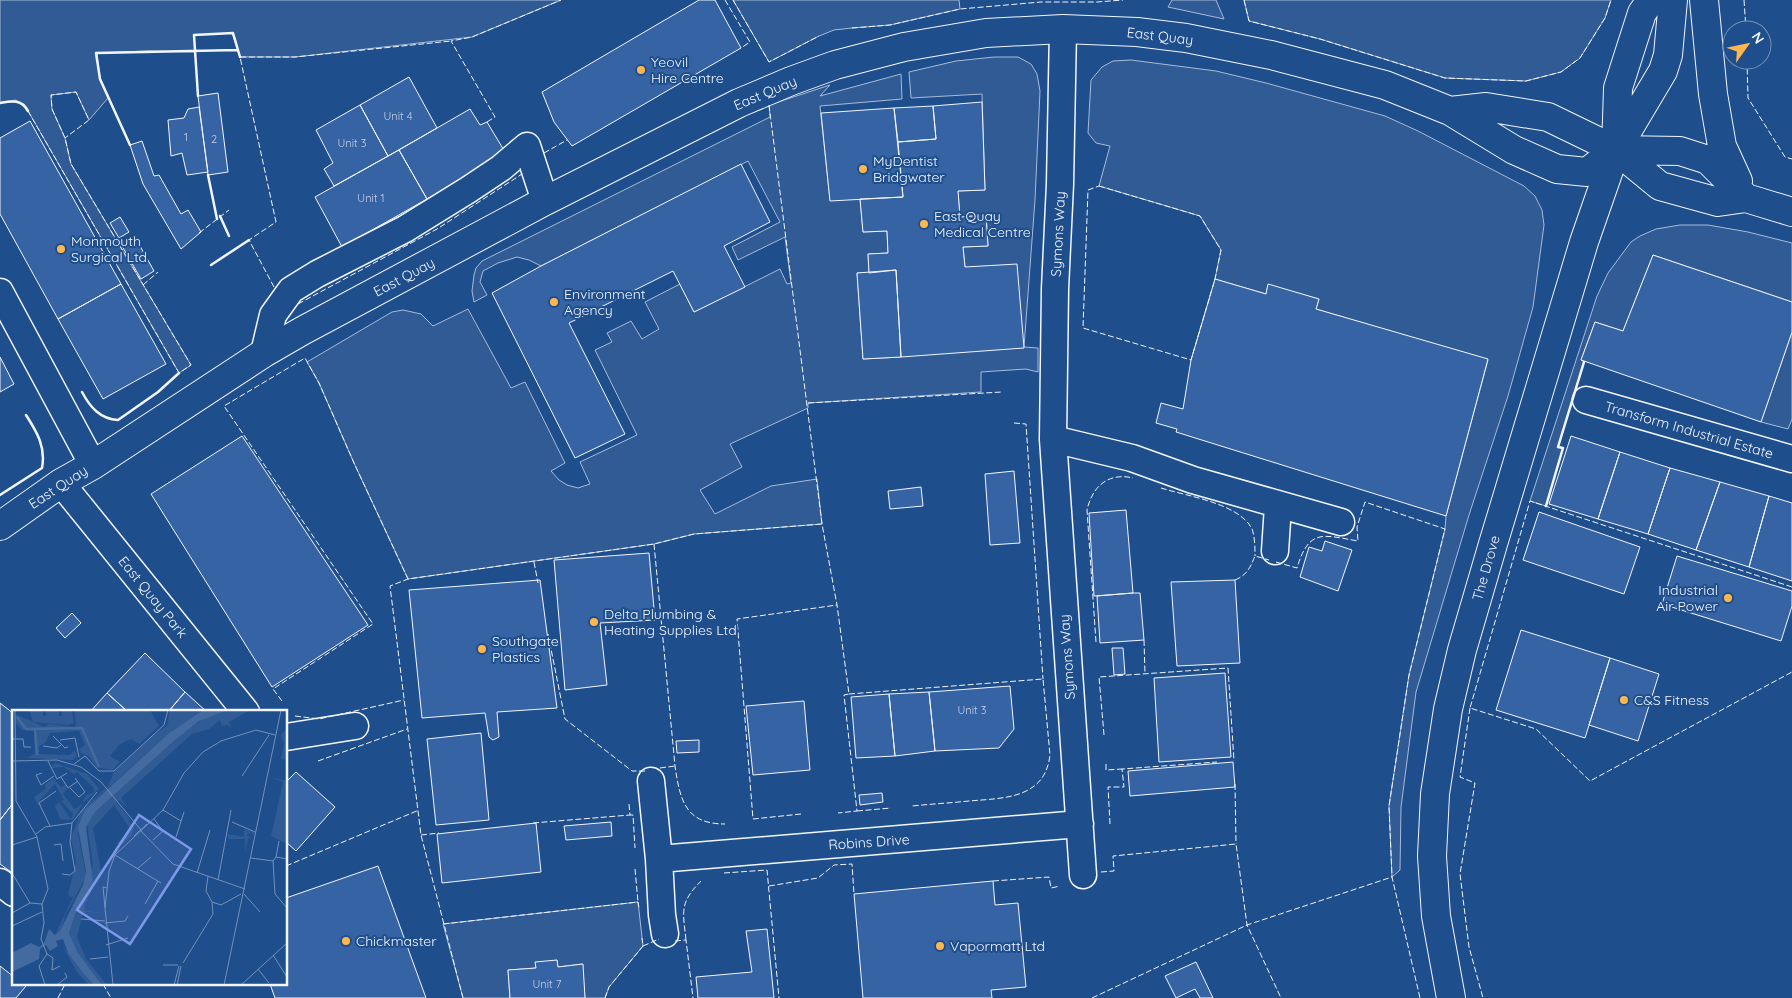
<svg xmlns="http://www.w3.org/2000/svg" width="1792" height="998" viewBox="0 0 1792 998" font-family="Quicksand,sans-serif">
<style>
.built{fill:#305b95;stroke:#a8bbd7}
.building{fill:#3563a3;stroke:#f2f6ff}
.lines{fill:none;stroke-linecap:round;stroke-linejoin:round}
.street-casing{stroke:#f2f6ff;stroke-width:29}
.secondary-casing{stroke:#f2f6ff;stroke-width:30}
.primary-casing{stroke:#f2f6ff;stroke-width:30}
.street{stroke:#1f4e8c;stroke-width:26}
.secondary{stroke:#1f4e8c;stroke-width:28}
.primary{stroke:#1f4e8c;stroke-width:28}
.fence{stroke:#f2f6ff;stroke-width:1;stroke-dasharray:6 2.5;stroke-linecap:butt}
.wall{stroke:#f2f6ff;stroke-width:2.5}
.poi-dot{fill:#ffb74d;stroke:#1f4e8c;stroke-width:2}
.labels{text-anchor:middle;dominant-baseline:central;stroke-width:4;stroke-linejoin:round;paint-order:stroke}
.number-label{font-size:11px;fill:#c3d1e8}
.street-label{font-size:14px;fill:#f2f6ff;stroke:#1f4e8c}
.poi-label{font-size:14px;fill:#f2f6ff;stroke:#1f4e8c;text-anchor:start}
.inset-river{fill:none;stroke:#446ba0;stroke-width:2.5}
.inset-road{fill:none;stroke:#7391ba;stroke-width:1}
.view{fill:#7d9aea;fill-opacity:0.15;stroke:#7d9aea;stroke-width:2.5}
.inset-edge{fill:none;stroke:#f2f6ff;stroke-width:2.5}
</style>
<rect width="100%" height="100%" fill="#1f4e8c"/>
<path class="built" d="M 0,0 L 561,0 L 472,37 L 295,57 L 240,57 L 232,33 L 194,35 L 195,52 L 148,51 L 97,53 L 100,79 L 108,98 L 89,120 L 76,92 L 51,95 L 52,109 L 65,138 L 71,164 L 191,365 L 179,373 L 24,104 L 15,100 L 0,103 Z
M 733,0 L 959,0 L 960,9 L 890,25 L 852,28 L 834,30 L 819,36 L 769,62 Z
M 1172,0 L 1216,0 L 1224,19 L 1168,7 Z
M 1244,0 L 1611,0 L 1605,18 L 1580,58 L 1561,72 L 1526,81 L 1445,78 L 1320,39 L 1249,21 Z
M 994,57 L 1018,57 L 1031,64 L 1037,74 L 1040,91 L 1035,200 L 1024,347 L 1038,348 L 1038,372 L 1026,369 L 981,372 L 981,392 L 808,403 L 808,408 L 730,444 L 742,467 L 700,490 L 715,514 L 771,486 L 817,479 L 822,524 L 694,534 L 654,544 L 408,579 L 354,463 L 319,383 L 307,362 L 392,312 L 403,310 L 421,314 L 433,326 L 468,309 L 511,388 L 525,382 L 565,463 L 551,471 L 559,480 L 567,485 L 578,488 L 590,484 L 580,462 L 637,435 L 595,350 L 612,342 L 607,333 L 631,321 L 642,339 L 659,329 L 645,302 L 680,284 L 694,312 L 780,269 L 787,284 L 791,283 L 785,237 L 738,260 L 732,247 L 780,222 L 748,161 L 541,266 L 529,260 L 517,257 L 498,263 L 483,271 L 480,282 L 487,295 L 474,302 L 472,291 L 474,275 L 476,268 L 482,261 L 770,117 L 769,105 L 830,85 L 820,96 L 901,74 L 902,99 L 820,106 L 830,200 L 860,199 L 863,232 L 887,231 L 888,253 L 868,254 L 869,273 L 857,273 L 863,359 L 901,357 L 965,267 L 963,247 L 988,246 L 986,215 L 960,217 L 958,191 L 985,190 L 982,94 L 911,98 L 909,72 L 956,61 Z
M 1131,60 L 1216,71 L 1266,83 L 1385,116 L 1418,131 L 1524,186 L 1535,196 L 1542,210 L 1544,225 L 1533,307 L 1508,396 L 1469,515 L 1416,692 L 1401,807 L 1400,870 L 1392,877 L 1389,806 L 1409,675 L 1445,529 L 1446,516 L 1488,360 L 1316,309 L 1319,299 L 1268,285 L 1266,294 L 1215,279 L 1221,250 L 1200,216 L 1099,186 L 1110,146 L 1096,143 L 1088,133 L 1091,80 L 1102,67 L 1113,61 Z
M 1680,225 L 1708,225 L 1748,232 L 1792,243 L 1792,302 L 1653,255 L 1623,331 L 1595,322 L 1581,360 L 1584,362 L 1558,446 L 1563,448 L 1546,506 L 1530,501 L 1597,296 L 1608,273 L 1631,242 L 1640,236 L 1656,229 Z
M 1792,332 L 1792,419 L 1788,429 L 1761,422 Z
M 638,902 L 643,946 L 609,987 L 605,998 L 585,998 L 582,964 L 558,967 L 557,960 L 536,968 L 508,970 L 510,998 L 463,998 L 443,924 Z"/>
<path class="building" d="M 699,0 L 715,0 L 741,48 L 572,146 L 554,122 L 542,92 Z
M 409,77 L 437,128 L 388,156 L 360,105 Z
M 218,93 L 228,172 L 208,175 L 198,96 Z
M 982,102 L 985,190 L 958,191 L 960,217 L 986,215 L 988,246 L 963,247 L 965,267 L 1017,264 L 1024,348 L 901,357 L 896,270 L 869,273 L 868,254 L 888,253 L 887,231 L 863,232 L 860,199 L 903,197 L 898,142 L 936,139 L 933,106 Z
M 360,105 L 388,156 L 334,186 L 324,169 L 333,163 L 316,130 Z
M 933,106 L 936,139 L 898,142 L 894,108 Z
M 199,107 L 208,172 L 187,175 L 182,153 L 171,156 L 168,120 L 184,118 L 188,109 Z
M 894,108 L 903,197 L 830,201 L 821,113 Z
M 470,109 L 480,125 L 487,122 L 505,152 L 427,199 L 399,150 Z
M 30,121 L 121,284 L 58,319 L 0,214 L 0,138 Z
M 142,141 L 154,176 L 159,175 L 181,214 L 188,210 L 201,232 L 181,249 L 143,184 L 130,145 Z
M 399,150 L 427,199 L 342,247 L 315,197 Z
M 741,164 L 770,222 L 724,246 L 745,287 L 694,312 L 673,271 L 569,323 L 625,434 L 575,458 L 492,293 L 541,266 Z
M 120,217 L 129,232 L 119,238 L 110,223 Z
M 135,237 L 154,271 L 141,279 L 122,246 Z
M 1653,255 L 1792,302 L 1792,332 L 1761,422 L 1581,360 L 1595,322 L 1623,331 Z
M 896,270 L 901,357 L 863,359 L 857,273 Z
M 1215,279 L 1266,294 L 1268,284 L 1319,299 L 1316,309 L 1488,359 L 1446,516 L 1176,432 L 1177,429 L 1156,423 L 1161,403 L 1183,409 L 1191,360 Z
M 121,284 L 166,364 L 103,399 L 58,319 Z
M 0,357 L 14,384 L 0,392 Z
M 242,436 L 368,625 L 272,687 L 151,494 Z
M 1571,436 L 1620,452 L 1598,519 L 1549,504 Z
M 1620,452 L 1670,468 L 1648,534 L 1598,519 Z
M 1670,468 L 1720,482 L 1696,550 L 1648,534 Z
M 1014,471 L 1020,543 L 990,545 L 985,474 Z
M 1720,482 L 1769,496 L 1749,567 L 1696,550 Z
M 921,487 L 923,506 L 890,509 L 888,491 Z
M 1769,496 L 1792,503 L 1792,581 L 1749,567 Z
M 1126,510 L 1133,593 L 1094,596 L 1089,513 Z
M 1539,512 L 1640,547 L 1624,594 L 1523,560 Z
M 1325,541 L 1352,550 L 1338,591 L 1300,577 L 1309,547 L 1322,551 Z
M 649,553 L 655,620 L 600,623 L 607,685 L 565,690 L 554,560 Z
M 1677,556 L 1792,591 L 1792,606 L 1781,641 L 1662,604 Z
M 540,580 L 557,708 L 497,712 L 499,737 L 493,740 L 489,737 L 485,713 L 422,718 L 409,590 Z
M 1235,580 L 1240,663 L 1177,666 L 1171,582 Z
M 1133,593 L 1140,593 L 1144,640 L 1100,643 L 1097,596 Z
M 72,613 L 81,623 L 65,638 L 56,628 Z
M 1521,630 L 1610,658 L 1585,738 L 1496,710 Z
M 1112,648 L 1123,648 L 1125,674 L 1114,675 Z
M 145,653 L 185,692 L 168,712 L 128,712 L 107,693 Z
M 1610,658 L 1659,674 L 1638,741 L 1589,725 Z
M 1225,673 L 1231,757 L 1159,762 L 1154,678 Z
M 1010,686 L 1014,729 L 999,748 L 935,751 L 929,692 Z
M 185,692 L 207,712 L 168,712 Z
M 929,692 L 935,751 L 895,756 L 889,694 Z
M 107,693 L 128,712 L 90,712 Z
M 889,694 L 895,756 L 856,758 L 851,697 Z
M 804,701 L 810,770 L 753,775 L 746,706 Z
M 0,703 L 14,714 L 14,802 L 0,820 Z
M 481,733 L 489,820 L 436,825 L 427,739 Z
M 699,740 L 699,752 L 677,753 L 676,741 Z
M 1233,762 L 1235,787 L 1130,796 L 1128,771 Z
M 296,772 L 335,807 L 296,851 L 286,842 L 286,782 Z
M 882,793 L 883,802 L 860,805 L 859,795 Z
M 14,802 L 14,874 L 0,864 L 0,820 Z
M 611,822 L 612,836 L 566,840 L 564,826 Z
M 536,823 L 541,872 L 442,883 L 437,834 Z
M 378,866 L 426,998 L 275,998 L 270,984 L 286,984 L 286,898 Z
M 993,881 L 995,905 L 1018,903 L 1026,987 L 991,990 L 992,998 L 863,998 L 854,894 Z
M 767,929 L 774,998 L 698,998 L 696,977 L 752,972 L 746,931 Z
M 557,960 L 558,967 L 583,964 L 585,998 L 510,998 L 508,970 L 536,968 L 535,962 Z
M 1196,962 L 1213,998 L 1200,998 L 1195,989 L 1176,998 L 1165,976 Z
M 0,966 L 14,977 L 14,984 L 23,984 L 26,986 L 16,998 L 0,998 Z"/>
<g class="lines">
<g class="street-casing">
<path id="street" d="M 1063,29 L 1060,184 L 1055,289 L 1053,439 L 1083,875
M 0,292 L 93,465
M 264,353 L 273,315 L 291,290 L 317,274 L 405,229 L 468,190 L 501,168 L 527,146 L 545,201
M 1586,400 L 1792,459
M 1053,439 L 1132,458 L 1193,480 L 1341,522
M 61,483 L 246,712
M 1275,551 L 1278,506
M 286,737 L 355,726
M 651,781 L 659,859 L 662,915 L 665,934
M 659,859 L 1080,824
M 0,882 L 14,893"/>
</g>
<g class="secondary-casing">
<path id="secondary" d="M 1704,0 L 1713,94 L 1722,146 L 1738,181
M 1450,111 L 1514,150 L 1557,169 L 1587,172 L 1616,150 L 1680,151 L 1708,160 L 1746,198
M 0,526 L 61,483 L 93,465 L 264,353 L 302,331 L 545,201 L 739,103 L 791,81 L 835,65 L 904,47 L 986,33 L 1063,29 L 1137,32 L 1186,38 L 1271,55 L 1385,85 L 1450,111 L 1486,107 L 1548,117 L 1616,150 L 1660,186 L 1718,202 L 1746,198 L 1792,212"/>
</g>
<g class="primary-casing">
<path id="primary" d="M 1616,149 L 1618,88 L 1642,13 L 1651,0
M 1451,998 L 1436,916 L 1432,856 L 1435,794 L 1448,709 L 1462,650 L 1493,544 L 1584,242 L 1616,150 L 1663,71 L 1668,55 L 1673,0"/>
</g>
<use href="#street" class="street"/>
<use href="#secondary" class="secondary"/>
<use href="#primary" class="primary"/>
<path class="fence" d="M 725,0 L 750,42 L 741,48
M 733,0 L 769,62 L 819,36
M 1244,0 L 1249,21 L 1320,39 L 1445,78 L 1526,81 L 1561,72 L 1580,58 L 1605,18 L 1611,0
M 1744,0 L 1746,30
M 852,28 L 890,25 L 960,9 L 1041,2 L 1097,2 L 1123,0
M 1747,60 L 1748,98 L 1785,157 L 1792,159
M 769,105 L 822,524 L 837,605 L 849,694 L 844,695 L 857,811 L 838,813
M 28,111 L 179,373 L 191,365 L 71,164 L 65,138 L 52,109 L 51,95 L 76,92 L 89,120 L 65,138
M 487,122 L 495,117 L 451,41 L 472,37 L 561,0
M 544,153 L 567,140
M 1099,186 L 1200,216 L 1221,250 L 1215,279 L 1191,360 L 1083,328 L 1088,190 Z
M 199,233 L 229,210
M 143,285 L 158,272
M 274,287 L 249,240 L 276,222 L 240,57 L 295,57 L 451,41
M 298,304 L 437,229 L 522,174 L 520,168
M 808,403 L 1002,392
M 1014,423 L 1026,424 L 1043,679
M 1161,488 C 1186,496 1239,503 1252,529 C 1255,537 1255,548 1255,556
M 654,544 L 675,766 C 680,800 685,824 725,824
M 534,562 L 538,583
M 1276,562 L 1297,568 C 1309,528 1323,535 1358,541 L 1357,527 L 1365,502 L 1445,529 L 1409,675 L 1389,806 L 1392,877
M 1235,580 C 1247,575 1250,568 1255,556 L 1269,560
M 1792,587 L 1530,501 L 1470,708 L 1536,729 L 1590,781 L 1792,672
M 548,634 L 565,719 L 632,771 L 646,771
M 1144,640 L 1145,674
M 1096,642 L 1087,510 C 1092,487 1108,472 1133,478
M 849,694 L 1043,679 L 1050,755 C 1045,799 1004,798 969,801 C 950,803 931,804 912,806
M 282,701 L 273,689 L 373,624 L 224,406 L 305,358 L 319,383 L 354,463 L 408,579
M 1470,708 L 1460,777 L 1475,783 L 1460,874 L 1469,947 L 1483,998
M 295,716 L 319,719 L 404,700
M 1104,735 L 1099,677 L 1228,668 L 1234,761
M 318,761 L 407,729
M 1106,764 L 1106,770 L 1122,769
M 660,768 L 675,766
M 1235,784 L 1236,844
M 629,804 L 630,815 L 633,815 L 635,848
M 857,811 L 891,808
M 801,814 L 753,819 L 737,619 L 837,605
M 533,823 L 630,815
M 1110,824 L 1108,787 L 1124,787 L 1122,769 L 1217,762
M 421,835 L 439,833
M 286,866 L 419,810
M 635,869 L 638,902
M 1101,872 L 1114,871 L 1113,856 L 1236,844 L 1247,925 L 1281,998
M 724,873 L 767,870 L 779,998
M 993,881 L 1049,877 L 1051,888 L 1060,886
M 769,886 L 818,878 L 834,865 L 852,864 L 854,894
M 443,924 L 638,902 L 639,908
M 686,940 C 683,912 679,903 701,881
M 675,941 L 686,940 L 693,998
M 643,946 L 659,939
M 103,984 L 111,998
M 58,998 L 65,984
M 463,998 L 421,835 L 390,586 L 408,579 L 654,544 L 694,534 L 822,524
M 605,998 L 609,987 L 643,946 L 642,938
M 1092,998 L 1247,925 L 1392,877 L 1420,998"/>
<path class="wall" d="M 198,96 L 194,35 L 233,33 L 240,57
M 0,103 C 12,101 21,99 28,111
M 130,145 L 100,79 L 96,53 L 238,50
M 208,175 L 217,219
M 220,216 L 229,236
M 211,265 L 249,240
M 82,392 C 90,407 100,419 118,420 L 158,392 L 179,373
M 0,495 L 42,468 C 46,447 37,432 26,415
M 1546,506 L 1563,448 L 1558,447 L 1584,362"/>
</g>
<g class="poi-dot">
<circle cx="641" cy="70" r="5"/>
<circle cx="863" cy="169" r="5"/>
<circle cx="924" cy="224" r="5"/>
<circle cx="61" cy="249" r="5"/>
<circle cx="554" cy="302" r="5"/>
<circle cx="1728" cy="598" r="5"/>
<circle cx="594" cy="622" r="5"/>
<circle cx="482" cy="649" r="5"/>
<circle cx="1624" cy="700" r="5"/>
<circle cx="346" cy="941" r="5"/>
<circle cx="940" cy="946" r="5"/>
</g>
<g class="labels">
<g class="number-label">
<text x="398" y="116">Unit 4</text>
<text x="186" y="137">1</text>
<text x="214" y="139">2</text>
<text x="352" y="143">Unit 3</text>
<text x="371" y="198">Unit 1</text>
<text x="972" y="710">Unit 3</text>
<text x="547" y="984">Unit 7</text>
</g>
<g class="street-label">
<text transform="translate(1160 36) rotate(7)">East Quay</text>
<text transform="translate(765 93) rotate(-23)">East Quay</text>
<text transform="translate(1058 234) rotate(-87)">Symons Way</text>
<text transform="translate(404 277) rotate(-28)">East Quay</text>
<text transform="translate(1689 430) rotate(16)">Transform Industrial Estate</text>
<text transform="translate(58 487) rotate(-33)">East Quay</text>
<text transform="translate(1486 568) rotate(-74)">The Drove</text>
<text transform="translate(153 597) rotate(51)">East Quay Park</text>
<text transform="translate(1067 657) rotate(-94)">Symons Way</text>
<text transform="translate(869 842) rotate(-4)">Robins Drive</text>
</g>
<g class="poi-label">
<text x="651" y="62">Yeovil<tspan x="651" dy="16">Hire Centre</tspan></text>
<text x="873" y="161">MyDentist<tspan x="873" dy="16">Bridgwater</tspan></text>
<text x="934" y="216">East Quay<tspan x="934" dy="16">Medical Centre</tspan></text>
<text x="71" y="241">Monmouth<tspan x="71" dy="16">Surgical Ltd</tspan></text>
<text x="564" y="294">Environment<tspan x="564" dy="16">Agency</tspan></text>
<text x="1718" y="590" text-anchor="end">Industrial<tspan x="1718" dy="16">Air Power</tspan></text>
<text x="604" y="614">Delta Plumbing &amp;<tspan x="604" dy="16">Heating Supplies Ltd</tspan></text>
<text x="492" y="641">Southgate<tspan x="492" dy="16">Plastics</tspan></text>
<text x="1634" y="700">C&amp;S Fitness</text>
<text x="356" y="941">Chickmaster</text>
<text x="950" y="946">Vapormatt Ltd</text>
</g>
</g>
<g transform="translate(12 710)">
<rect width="275" height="275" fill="#1f4e8c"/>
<path d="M 17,0 L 31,0 L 31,6 L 35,5 L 32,0 L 47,0 L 47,6 L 50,6 L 49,0 L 60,0 L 62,13 L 56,15 L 21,12 ZM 62,0 L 138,0 L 147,16 L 127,34 L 119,29 L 108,34 L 98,46 L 108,52 L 101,60 L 86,58 L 76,46 L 69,43 L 67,39 L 73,35 L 67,21 L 38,23 L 33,33 L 27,36 L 27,44 L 58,45 L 63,40 L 65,46 L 61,50 L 14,48 L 23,44 L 22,21 L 10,20 L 3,12 L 4,4 L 32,17 L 37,14 L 61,17 L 64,15 ZM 157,0 L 191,0 L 156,24 L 83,90 L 66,123 L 74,167 L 53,206 L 50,219 L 43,225 L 62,185 L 59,188 L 56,184 L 64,152 L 59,128 L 69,101 L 96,76 L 102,62 L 141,25 L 156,15 ZM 216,0 L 238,0 L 217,12 L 219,20 L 216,15 L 210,16 L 208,10 L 197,19 L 180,24 L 109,88 L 116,98 L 107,90 L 104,92 L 121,113 L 115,108 L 122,118 L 119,126 L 109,135 L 104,134 L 119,120 L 102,95 L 81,118 L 89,161 L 72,196 L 73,201 L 91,203 L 71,202 L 65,227 L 74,249 L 95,275 L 90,275 L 66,243 L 57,223 L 81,155 L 75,114 L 83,102 L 170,24 L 194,7 ZM 275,18 L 275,50 L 269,49 L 272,34 L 269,25 ZM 43,53 L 75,64 L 87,79 L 72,92 L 69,89 L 71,91 L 75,85 L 82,82 L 81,77 L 65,62 L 62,64 L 52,57 L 39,58 ZM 258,67 L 275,71 L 275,134 L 259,126 L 271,72 ZM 41,68 L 49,77 L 54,75 L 55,79 L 51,84 L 63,99 L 71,93 L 61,110 L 48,109 L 43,96 L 47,92 L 59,109 L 61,104 L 49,91 L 52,90 L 43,74 L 28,90 L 27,97 L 22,87 L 34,79 L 33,75 ZM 232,119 L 241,122 L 242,123 L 241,127 L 240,122 L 234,125 L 241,128 L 236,128 L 233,142 L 233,129 L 217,129 L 215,124 L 232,127 ZM 51,236 L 71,263 L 82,275 L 77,275 L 65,262 Z" fill="#305b95"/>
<path d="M 191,0 L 216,0 L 187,11 L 162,31 L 83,102 L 74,117 L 81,172 L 64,202 L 57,223 L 66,243 L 90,275 L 82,275 L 71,263 L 56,243 L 51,229 L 44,231 L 46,236 L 38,241 L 34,235 L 28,239 L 27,249 L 0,262 L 0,243 L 19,233 L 27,237 L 32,233 L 37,219 L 43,225 L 48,221 L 71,175 L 74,162 L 66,117 L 73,100 L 156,24 Z" fill="#446ba0"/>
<path class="inset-river" d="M 5,7 L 14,19 L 70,18 L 87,57M 23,20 L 25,45"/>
<path class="inset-road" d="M 3,0 L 4,91 L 25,127 L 36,179 L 30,194 L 32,213 L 29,229 L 35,244 L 27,256 L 33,275M 41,26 L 53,38 L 56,37M 1,29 L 11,29 L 12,37 L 19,37M 48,30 L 63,28 L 67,47M 31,36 L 45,38 L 49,35M 0,51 L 45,50 L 69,57 L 89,72 L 129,120M 36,51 L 45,69 L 55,63M 62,54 L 73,46 L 87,61 L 102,61 L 152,15 L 156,0M 30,63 L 24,65 L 29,75 L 42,66M 230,66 L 257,25M 49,67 L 56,78 L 66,71M 58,78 L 67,87 L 73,82 L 63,68M 151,100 L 169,111M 220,112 L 243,122M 60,113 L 85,82M 38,116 L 27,93 L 44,81M 128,120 L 161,154 L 233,179M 24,124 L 33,117 L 60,113M 122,126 L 135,114M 164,127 L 172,102M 141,130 L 151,121 L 142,109M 0,135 L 25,127M 42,135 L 49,134 L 51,151M 103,145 L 149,173M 264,147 L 267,131M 239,148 L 261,151M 275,149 L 264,147 L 261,151 L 263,184 L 275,198M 125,159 L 139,147M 0,163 L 18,193M 185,163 L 198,120M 50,164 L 58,165 L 63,161 L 58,132 L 60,113M 196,166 L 194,181 L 200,192 L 209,195 L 229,184M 206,170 L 219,100M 232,184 L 248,202M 133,194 L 146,171M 93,198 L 91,177 L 95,178M 0,203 L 18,193 L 30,194M 69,209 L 93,211M 93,213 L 113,211 L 116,206M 0,216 L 30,202M 94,235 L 116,228M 35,244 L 41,248 L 40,260 L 48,256M 261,245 L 275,267M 78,249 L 96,247M 171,253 L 201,204 L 200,192M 151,255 L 166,255M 246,259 L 257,273M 45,275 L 55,267 L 53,263M 101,275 L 93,198 L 97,161 L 103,145 L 151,100 L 172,63 L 191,42 L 209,31 L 244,20 L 263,25M 162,275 L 167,256M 165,275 L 169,256M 212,275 L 269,0M 229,275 L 275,233"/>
<path class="view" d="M 127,105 L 179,139 L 118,234 L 65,200 Z"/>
<rect width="275" height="275" class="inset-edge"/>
</g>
<g transform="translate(1747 45) rotate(57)"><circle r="24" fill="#1f4e8c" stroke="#7391ba"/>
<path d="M0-4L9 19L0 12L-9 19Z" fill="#ffb74d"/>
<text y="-8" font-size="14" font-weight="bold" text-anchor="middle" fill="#f2f6ff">N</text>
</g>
</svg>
